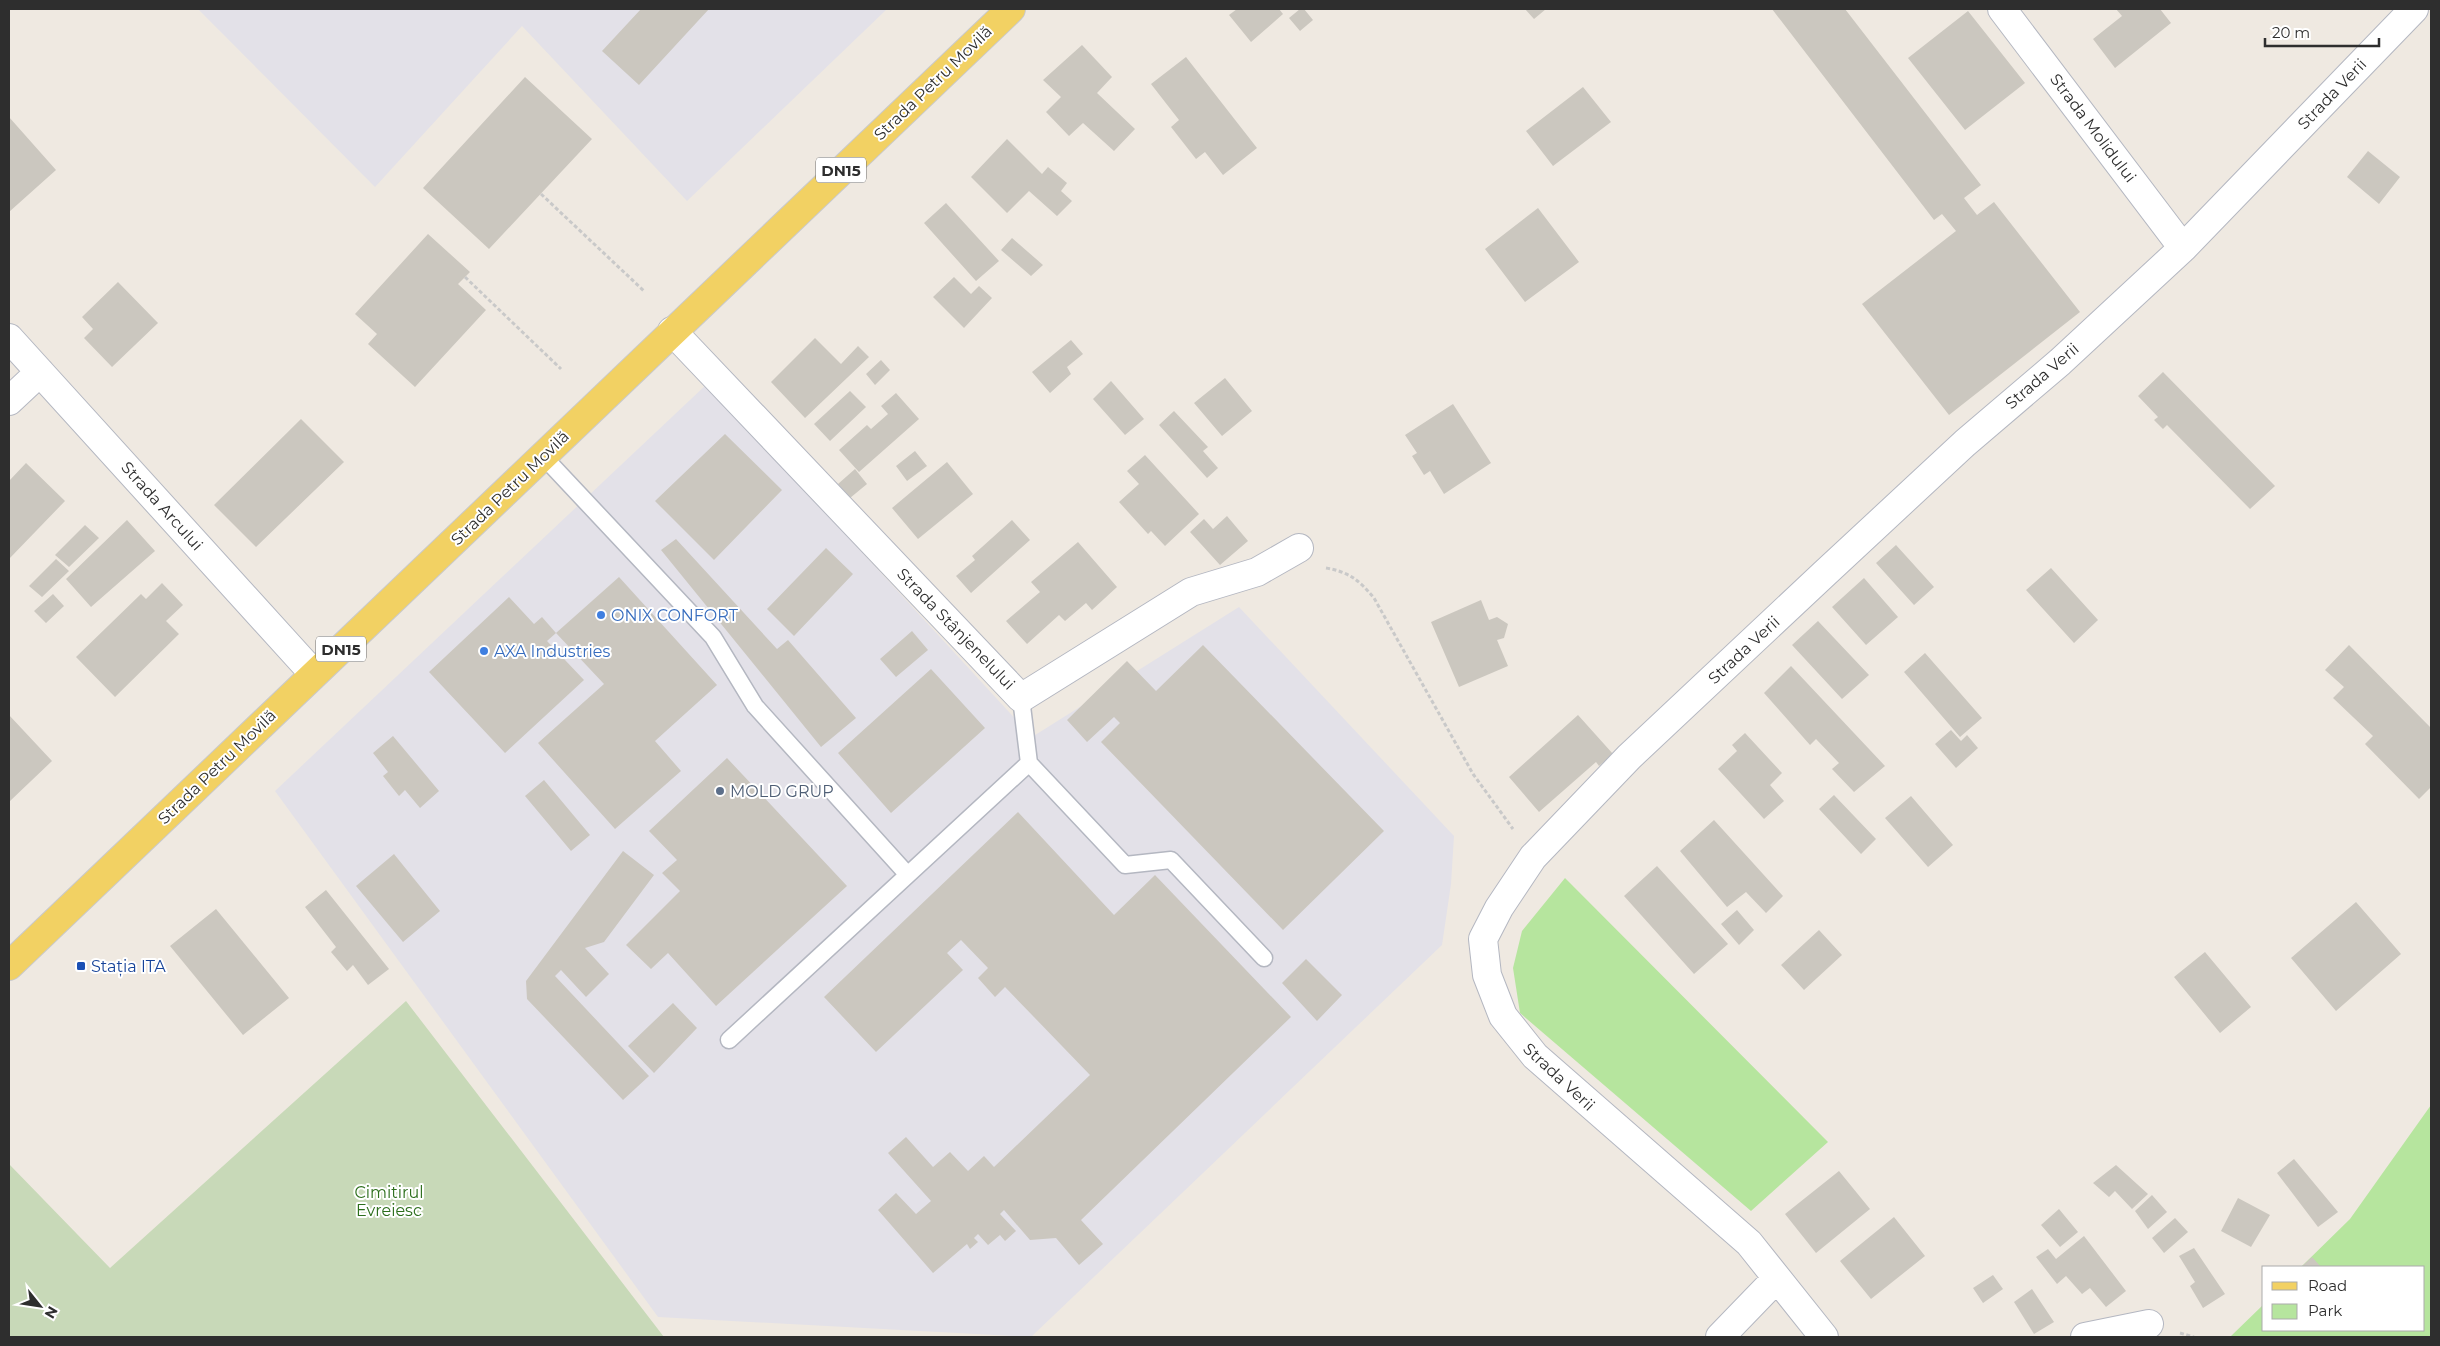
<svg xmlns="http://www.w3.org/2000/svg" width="2440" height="1346" viewBox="0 0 2440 1346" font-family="Montserrat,sans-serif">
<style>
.industrial{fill:#e3e1e8}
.green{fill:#b6e59e}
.cemetery{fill:#c8d9b8}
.building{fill:#cbc7bf}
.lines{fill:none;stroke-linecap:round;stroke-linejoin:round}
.service-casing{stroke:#b4b7c1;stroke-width:19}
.minor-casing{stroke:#b4b7c1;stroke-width:30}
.primary-casing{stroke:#c9c9c9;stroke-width:30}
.path{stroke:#c9c9c9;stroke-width:3;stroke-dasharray:4 2.5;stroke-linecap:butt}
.service{stroke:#fff;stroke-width:16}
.minor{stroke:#fff;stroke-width:28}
.primary{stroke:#f2d163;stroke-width:28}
.shop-dot{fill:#3f7fe0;stroke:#fff;stroke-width:2}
.service-dot{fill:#5c6f8a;stroke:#fff;stroke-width:2}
.transit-dot{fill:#1a4fb4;stroke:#fff;stroke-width:2}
.labels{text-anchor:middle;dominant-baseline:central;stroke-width:4;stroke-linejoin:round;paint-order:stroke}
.shield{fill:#fff;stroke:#6d6d6d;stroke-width:1}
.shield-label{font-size:15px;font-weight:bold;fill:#2e2e2e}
.street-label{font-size:16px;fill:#2e2e2e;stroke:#fff}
.shop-label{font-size:16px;fill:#366cbe;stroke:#fff;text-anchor:start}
.service-label{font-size:16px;fill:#4e5e75;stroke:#fff;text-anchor:start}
.transit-label{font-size:16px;fill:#164399;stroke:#fff;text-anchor:start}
.park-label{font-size:16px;fill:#2c6e1b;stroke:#fff}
</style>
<rect width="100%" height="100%" fill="#efe9e1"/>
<path class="industrial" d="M 198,9 L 887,9 L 687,201 L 522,26 L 375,187 Z
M 707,384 L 1032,737 L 1239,607 L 1454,836 L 1451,884 L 1442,945 L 1031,1337 L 658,1317 L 275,791 Z"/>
<path class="green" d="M 1565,878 L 1828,1142 L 1751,1211 L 1520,1013 L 1513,968 L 1522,931 Z
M 2431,1105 L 2431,1337 L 2230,1337 L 2264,1304 L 2264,1330 L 2424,1330 L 2424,1267 L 2301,1267 L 2350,1219 Z"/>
<path class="cemetery" d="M 406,1001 L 664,1337 L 9,1337 L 9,1164 L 110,1268 Z"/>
<path class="building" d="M 641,9 L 709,9 L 639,85 L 602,51 Z
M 1237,9 L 1279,9 L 1283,14 L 1251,42 L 1229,15 Z
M 1300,9 L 1304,9 L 1313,20 L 1300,31 L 1289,18 Z
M 1525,9 L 1546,9 L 1534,19 Z
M 1772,9 L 1845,9 L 1981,185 L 1964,198 L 1977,215 L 1994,202 L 2080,312 L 1949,415 L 1862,304 L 1956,231 L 1942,214 L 1934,220 Z
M 2116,9 L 2160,9 L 2171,23 L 2115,68 L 2093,39 L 2122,16 Z
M 1968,11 L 2025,83 L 1965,130 L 1908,58 Z
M 1082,45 L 1112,77 L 1097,93 L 1135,129 L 1114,151 L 1083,123 L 1069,136 L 1046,112 L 1061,97 L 1043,80 Z
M 1186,57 L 1257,148 L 1223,175 L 1205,152 L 1196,159 L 1171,127 L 1179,120 L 1151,84 Z
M 525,77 L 592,139 L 489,249 L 423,188 Z
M 1583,87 L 1611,122 L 1553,166 L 1526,131 Z
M 9,117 L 56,170 L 9,212 Z
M 1007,139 L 1042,174 L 1048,167 L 1067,183 L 1061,191 L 1072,201 L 1057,216 L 1029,191 L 1007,213 L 971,177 Z
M 2368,151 L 2400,177 L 2379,204 L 2347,177 Z
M 946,203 L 999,261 L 976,281 L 924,223 Z
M 1538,208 L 1579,262 L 1525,302 L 1485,249 Z
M 428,234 L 470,272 L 458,284 L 486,310 L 415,387 L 368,344 L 377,334 L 355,314 Z
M 1012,238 L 1043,265 L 1031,276 L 1001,250 Z
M 954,277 L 971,294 L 979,286 L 992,298 L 964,328 L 933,297 Z
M 118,282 L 158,323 L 112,367 L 84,338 L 93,329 L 82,317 Z
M 815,338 L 841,364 L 858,346 L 869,357 L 805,418 L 771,382 Z
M 1071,340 L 1083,354 L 1067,367 L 1071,374 L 1050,393 L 1032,372 Z
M 881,360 L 890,370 L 875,385 L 866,374 Z
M 2163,372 L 2275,486 L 2250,509 L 2167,425 L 2163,429 L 2154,420 L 2158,417 L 2138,396 Z
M 1225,378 L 1252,411 L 1222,436 L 1194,403 Z
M 1111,381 L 1144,419 L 1125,435 L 1093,399 Z
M 850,391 L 866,407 L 830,441 L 814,424 Z
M 896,393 L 919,419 L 859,472 L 839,450 L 867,425 L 871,429 L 888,414 L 881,406 Z
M 1453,404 L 1491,463 L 1444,494 L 1430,471 L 1424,475 L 1412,456 L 1417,453 L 1405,435 Z
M 1174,411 L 1208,447 L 1203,451 L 1218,468 L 1207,478 L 1159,425 Z
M 301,419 L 344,462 L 256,547 L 214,505 Z
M 725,434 L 782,490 L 714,560 L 655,501 Z
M 915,451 L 927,466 L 907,481 L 896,466 Z
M 1145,455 L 1199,514 L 1165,546 L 1151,531 L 1148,534 L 1119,502 L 1139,484 L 1127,471 Z
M 947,462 L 973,494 L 918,539 L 892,508 Z
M 26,463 L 65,501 L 9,559 L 9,481 Z
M 855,469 L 867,484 L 850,498 L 838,484 Z
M 1227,516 L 1248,541 L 1220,565 L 1190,532 L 1204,519 L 1213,529 Z
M 127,520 L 155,551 L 91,607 L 66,579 Z
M 1012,520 L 1030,540 L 971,593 L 956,576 L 975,560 L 972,556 Z
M 85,525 L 99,538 L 69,567 L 55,555 Z
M 676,539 L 777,649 L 788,640 L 856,718 L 821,747 L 661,550 Z
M 1078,542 L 1117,587 L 1092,610 L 1086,603 L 1065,621 L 1059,615 L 1027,644 L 1006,621 L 1040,592 L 1031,582 Z
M 1896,545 L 1934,587 L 1914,605 L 1876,563 Z
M 826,548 L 853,574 L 794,636 L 767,609 Z
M 56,559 L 69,571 L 42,597 L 29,586 Z
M 2051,568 L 2098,620 L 2074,643 L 2026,590 Z
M 619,577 L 717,685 L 655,741 L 681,771 L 615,829 L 538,743 L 604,684 L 556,633 Z
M 1864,578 L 1898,617 L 1866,645 L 1832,607 Z
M 162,583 L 183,605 L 166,621 L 179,634 L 115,697 L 76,657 L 141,594 L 146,599 Z
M 53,594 L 64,606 L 46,623 L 34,611 Z
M 509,597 L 534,624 L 542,617 L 556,633 L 547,641 L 584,680 L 505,753 L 429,672 Z
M 1481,600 L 1489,620 L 1497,617 L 1508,624 L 1504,638 L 1497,640 L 1508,666 L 1459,687 L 1431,622 Z
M 1818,621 L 1869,675 L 1842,699 L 1792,645 Z
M 912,631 L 928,650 L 896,677 L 880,659 Z
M 1203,645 L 1384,831 L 1283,930 L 1101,742 L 1120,723 L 1114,717 L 1087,742 L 1067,720 L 1127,661 L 1156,691 Z
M 2349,645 L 2431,728 L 2431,787 L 2419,799 L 2365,744 L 2373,736 L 2333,698 L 2344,687 L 2325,670 Z
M 1925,653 L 1982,718 L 1960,737 L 1904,672 Z
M 1791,666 L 1885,766 L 1854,792 L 1832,769 L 1839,763 L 1816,739 L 1810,745 L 1764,693 Z
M 931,669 L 985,728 L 891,813 L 838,753 Z
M 9,715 L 52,761 L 9,802 Z
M 1578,715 L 1613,754 L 1599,766 L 1596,762 L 1539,812 L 1509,777 Z
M 1951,730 L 1961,741 L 1967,735 L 1978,748 L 1956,768 L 1935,744 Z
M 1745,733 L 1782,773 L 1770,785 L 1784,801 L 1764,819 L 1718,769 L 1737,751 L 1732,745 Z
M 393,736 L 439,791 L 420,808 L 405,790 L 399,796 L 383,776 L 388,772 L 373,753 Z
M 727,758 L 847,886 L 716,1006 L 668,953 L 651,969 L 626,945 L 680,891 L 662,873 L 677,860 L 649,831 Z
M 544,780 L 590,835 L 571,851 L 525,796 Z
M 1834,795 L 1876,839 L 1861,854 L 1819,809 Z
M 1911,796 L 1953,845 L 1928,867 L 1885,818 Z
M 1018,812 L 1114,915 L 1155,875 L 1291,1017 L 1081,1220 L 1103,1244 L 1079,1265 L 1056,1238 L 1030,1240 L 1004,1210 L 1000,1214 L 1016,1231 L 1005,1241 L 1000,1235 L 988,1245 L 978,1234 L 974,1238 L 978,1242 L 970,1249 L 967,1244 L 933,1273 L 878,1210 L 896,1193 L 916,1214 L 931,1201 L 888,1153 L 906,1137 L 933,1167 L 950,1152 L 968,1171 L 984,1156 L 994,1167 L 1090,1075 L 1005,987 L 995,997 L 978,978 L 988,968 L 961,940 L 947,953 L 963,970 L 876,1052 L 824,997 Z
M 1714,820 L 1783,896 L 1766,913 L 1746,892 L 1727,907 L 1680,851 Z
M 623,851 L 654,875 L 604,942 L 585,948 L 609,974 L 586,997 L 561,970 L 555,976 L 649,1076 L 623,1100 L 527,999 L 526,981 Z
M 394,854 L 440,911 L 403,942 L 356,886 Z
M 1657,866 L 1728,944 L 1694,974 L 1624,896 Z
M 326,890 L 389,969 L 368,985 L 353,965 L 347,971 L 331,952 L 336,947 L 305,907 Z
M 2356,902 L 2401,954 L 2336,1011 L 2291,958 Z
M 216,909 L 289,998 L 243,1035 L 170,946 Z
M 1737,910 L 1754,930 L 1739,945 L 1721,924 Z
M 1819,930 L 1842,955 L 1804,990 L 1781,965 Z
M 2205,952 L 2251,1007 L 2220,1033 L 2174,977 Z
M 1306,959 L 1342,995 L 1317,1021 L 1282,983 Z
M 673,1003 L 697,1028 L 654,1073 L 628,1046 Z
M 2294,1159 L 2338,1212 L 2318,1227 L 2277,1173 Z
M 2116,1165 L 2148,1194 L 2132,1209 L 2115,1191 L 2109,1197 L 2093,1183 Z
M 1839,1171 L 1870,1209 L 1816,1253 L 1785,1214 Z
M 2152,1195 L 2167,1212 L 2148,1229 L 2135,1211 Z
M 2238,1198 L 2270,1215 L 2251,1247 L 2221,1231 Z
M 2059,1209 L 2078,1232 L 2060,1247 L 2041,1225 Z
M 1894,1217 L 1925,1256 L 1871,1299 L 1840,1261 Z
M 2175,1218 L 2188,1232 L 2164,1253 L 2152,1238 Z
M 2084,1236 L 2126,1291 L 2106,1307 L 2090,1288 L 2082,1294 L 2066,1276 L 2057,1284 L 2036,1257 L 2048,1249 L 2056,1259 Z
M 2194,1248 L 2225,1294 L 2203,1308 L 2190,1286 L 2195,1282 L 2179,1256 Z
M 2312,1257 L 2321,1267 L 2301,1267 Z
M 1993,1275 L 2003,1289 L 1983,1303 L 1973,1288 Z
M 2032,1289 L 2054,1322 L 2034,1334 L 2014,1302 Z"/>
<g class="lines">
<g class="service-casing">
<path id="service" d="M 543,456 L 713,637 L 755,706 L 907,874
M 1021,698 L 1029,763
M 729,1040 L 1029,763 L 1125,865 L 1171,860 L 1264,958"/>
</g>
<g class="minor-casing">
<path id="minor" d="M 2002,9 L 2183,248
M 672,331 L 1021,698 L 1191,592 L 1257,572 L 1299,548
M 9,338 L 314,674
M 9,401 L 40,372
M 1720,1337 L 1776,1279
M 1824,1337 L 1749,1243 L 1535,1056 L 1503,1016 L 1487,975 L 1483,939 L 1499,908 L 1533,857 L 1629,757 L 1824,574 L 1965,443 L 2060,362 L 2183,248 L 2414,9
M 2085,1337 L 2149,1324"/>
</g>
<g class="primary-casing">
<path id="primary" d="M 9,966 L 1011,9"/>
</g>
<path class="path" d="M 541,194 L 644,291
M 465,277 L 561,369
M 1326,568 C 1349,572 1359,580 1374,598 L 1473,774 L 1513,829
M 2180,1333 L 2194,1337"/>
<use href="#service" class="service"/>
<use href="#minor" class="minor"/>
<use href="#primary" class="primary"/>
</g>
<g class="shop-dot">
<circle cx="601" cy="615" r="5"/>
<circle cx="484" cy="651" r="5"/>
</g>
<circle class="service-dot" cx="720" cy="791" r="5"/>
<rect class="transit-dot" x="76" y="961" width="10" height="10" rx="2.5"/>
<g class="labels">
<g class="shield">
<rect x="816" y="157.5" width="50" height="25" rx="4"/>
<rect x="316" y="636.5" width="50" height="25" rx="4"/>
</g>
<g class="shield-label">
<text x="841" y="170">DN15</text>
<text x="341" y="649">DN15</text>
</g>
<g class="street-label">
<text transform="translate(933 83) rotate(-44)">Strada Petru Movilă</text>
<text transform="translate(2332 94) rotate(-46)">Strada Verii</text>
<text transform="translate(2093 128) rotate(53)">Strada Molidului</text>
<text transform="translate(2042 376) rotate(-41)">Strada Verii</text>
<text transform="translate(510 488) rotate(-44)">Strada Petru Movilă</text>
<text transform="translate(162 506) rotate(48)">Strada Arcului</text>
<text transform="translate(956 629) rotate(46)">Strada Stânjenelului</text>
<text transform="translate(1744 650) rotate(-43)">Strada Verii</text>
<text transform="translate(217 767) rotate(-44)">Strada Petru Movilă</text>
<text transform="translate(1559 1077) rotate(43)">Strada Verii</text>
</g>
<g class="shop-label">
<text x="611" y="615">ONIX CONFORT</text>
<text x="494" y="651">AXA Industries</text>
</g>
<g class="service-label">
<text x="730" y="791">MOLD GRUP</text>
</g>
<g class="transit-label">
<text x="91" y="966">Stația ITA</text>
</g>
<g class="park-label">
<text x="389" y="1192">Cimitirul<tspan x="389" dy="18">Evreiesc</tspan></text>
</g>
</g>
<rect width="2440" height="1346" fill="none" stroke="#2e2e2e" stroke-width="20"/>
<rect x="2262" y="1266" width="162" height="65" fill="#ffffff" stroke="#ababab"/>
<rect x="2272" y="1282" width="25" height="8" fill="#f2d163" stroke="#ababab"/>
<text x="2308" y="1291" font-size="15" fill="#2e2e2e">Road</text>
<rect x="2272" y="1304" width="25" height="15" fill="#b6e59e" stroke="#ababab"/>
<text x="2308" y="1316" font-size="15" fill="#2e2e2e">Park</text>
<g transform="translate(40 1306) rotate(120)" stroke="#ffffff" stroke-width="4" paint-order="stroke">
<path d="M0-4L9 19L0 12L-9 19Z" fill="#2e2e2e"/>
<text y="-8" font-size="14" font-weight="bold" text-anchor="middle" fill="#2e2e2e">N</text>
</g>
<path d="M2265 38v8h114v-8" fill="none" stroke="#2e2e2e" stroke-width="2.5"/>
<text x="2272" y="38" font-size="15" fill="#2e2e2e" stroke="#ffffff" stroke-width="4" paint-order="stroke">20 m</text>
</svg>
